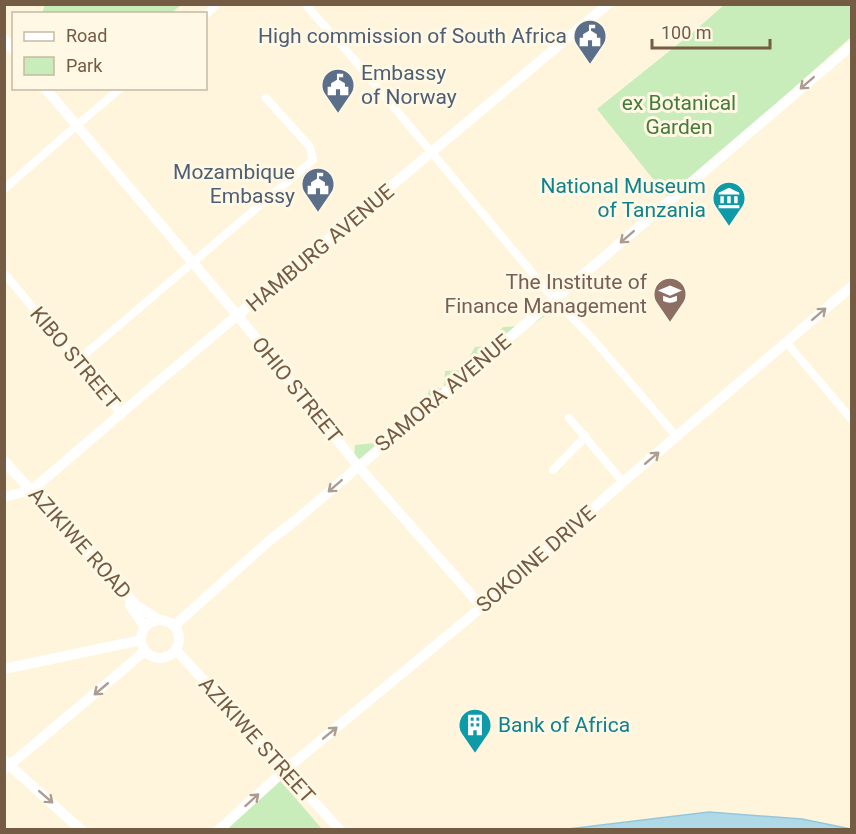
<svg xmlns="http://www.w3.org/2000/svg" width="856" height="834" viewBox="0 0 856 834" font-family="Roboto,sans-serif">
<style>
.green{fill:#c8ecba}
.water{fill:#b0d9e8;stroke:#95c7db;stroke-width:1.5}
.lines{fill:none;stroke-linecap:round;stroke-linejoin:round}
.minor{stroke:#fff;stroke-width:8}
.tertiary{stroke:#fff;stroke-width:10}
.oneway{stroke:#ac9d8e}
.labels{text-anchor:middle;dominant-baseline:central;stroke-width:6;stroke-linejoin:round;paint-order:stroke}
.service-label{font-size:21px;fill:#4e5e75;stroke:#fff8e4;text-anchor:end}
.park-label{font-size:21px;fill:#467b3a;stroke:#fff8e4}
.culture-label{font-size:21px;fill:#0d838f;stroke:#fff8e4;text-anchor:end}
.street-label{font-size:21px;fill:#745b43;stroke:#fff8e4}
.education-label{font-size:21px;fill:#785e54;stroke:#fff8e4;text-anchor:end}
</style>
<rect width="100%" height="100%" fill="#fef5dc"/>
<path class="green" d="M 45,5 L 45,4 L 181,5 L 171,13 L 42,13 Z
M 724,5 L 851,5 L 851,37 L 669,199 L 597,109 L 692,33 Z
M 544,309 L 546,315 L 523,331 L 510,345 L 493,352 L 486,366 L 466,375 L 465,386 L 446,393 L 442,405 L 424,414 L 418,423 L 404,427 L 367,465 L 354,458 L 355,445 L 375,443 L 401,422 L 408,411 L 424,409 L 429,390 L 444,388 L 445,371 L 462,370 L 475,347 L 490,346 L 503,327 L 523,326 L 529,311 Z
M 279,779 L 322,829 L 223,830 Z"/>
<path class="water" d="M 709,812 L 802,819 L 851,829 L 568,829 Z"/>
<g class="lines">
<path class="minor" d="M 305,4 L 346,50 L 554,299 L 592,338 L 677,437
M 206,15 L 216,4
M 4,189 L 76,126 L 121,88
M 4,273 L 122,415
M 787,343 L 852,420
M 77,361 L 313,160 L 310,147 L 266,98
M 569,418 L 623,482
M 553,470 L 586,436"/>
<path class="tertiary" d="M 4,39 L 14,50
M 45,88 L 238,316 L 358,466 L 482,607
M 4,461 L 136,605 L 159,620
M 4,497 L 32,490 L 146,392 L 608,4
M 130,605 L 145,627
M141 639a19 19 0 1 1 38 0a19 19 0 1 1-38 0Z
M 174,626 L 270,540 L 296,520 L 852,45
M 176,650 L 339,829
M 4,669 L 141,640
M 4,760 L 81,830
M 4,770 L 145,651
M 219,830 L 285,770 L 482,607 L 623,482 L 852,286"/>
</g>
<defs><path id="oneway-shaft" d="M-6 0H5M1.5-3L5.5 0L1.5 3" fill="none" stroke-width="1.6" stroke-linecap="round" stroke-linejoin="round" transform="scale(1.5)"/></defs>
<g class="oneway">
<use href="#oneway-shaft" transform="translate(807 83) rotate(139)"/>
<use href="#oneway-shaft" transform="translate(627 237) rotate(139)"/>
<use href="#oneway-shaft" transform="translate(819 314) rotate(-41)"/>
<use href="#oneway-shaft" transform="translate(652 458) rotate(-40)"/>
<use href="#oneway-shaft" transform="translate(335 486) rotate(139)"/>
<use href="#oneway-shaft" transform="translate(101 689) rotate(140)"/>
<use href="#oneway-shaft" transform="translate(330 733) rotate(-39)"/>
<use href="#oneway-shaft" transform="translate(46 797) rotate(41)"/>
<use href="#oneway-shaft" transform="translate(252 800) rotate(-42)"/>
</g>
<defs>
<g id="civic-pin" transform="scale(1.725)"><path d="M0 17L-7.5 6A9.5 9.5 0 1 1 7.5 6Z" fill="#5c6f8a" stroke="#fff8e4"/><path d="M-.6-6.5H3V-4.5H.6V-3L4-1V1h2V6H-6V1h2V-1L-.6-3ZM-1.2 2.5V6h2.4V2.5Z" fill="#fff"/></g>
<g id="museum-pin" transform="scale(1.725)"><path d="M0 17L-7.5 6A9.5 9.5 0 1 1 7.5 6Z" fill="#0f9aa8" stroke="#fff8e4"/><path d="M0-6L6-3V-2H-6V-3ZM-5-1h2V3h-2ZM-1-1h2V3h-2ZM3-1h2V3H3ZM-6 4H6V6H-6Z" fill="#fff"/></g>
<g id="university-pin" transform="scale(1.725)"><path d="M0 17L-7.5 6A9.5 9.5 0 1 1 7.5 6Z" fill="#8d6e63" stroke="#fff8e4"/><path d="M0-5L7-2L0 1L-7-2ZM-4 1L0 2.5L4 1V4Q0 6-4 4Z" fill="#fff"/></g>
<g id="building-pin" transform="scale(1.725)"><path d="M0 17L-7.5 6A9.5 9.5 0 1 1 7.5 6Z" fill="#0f9aa8" stroke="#fff8e4"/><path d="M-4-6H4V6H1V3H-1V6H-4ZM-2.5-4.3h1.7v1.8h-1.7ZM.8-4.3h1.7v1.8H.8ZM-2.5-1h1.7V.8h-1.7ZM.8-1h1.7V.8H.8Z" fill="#fff"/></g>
</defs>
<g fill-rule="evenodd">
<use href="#civic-pin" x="590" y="36"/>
<use href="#civic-pin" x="338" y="85"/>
<use href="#civic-pin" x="318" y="184"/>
<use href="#museum-pin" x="729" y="198"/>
<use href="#university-pin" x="670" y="294"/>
<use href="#building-pin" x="475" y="725"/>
</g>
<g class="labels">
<g class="service-label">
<text x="567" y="36">High commission of South Africa</text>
<text x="361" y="73" text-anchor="start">Embassy<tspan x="361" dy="24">of Norway</tspan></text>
<text x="295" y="172">Mozambique<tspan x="295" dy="24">Embassy</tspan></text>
</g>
<g class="park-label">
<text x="679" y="103">ex Botanical<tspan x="679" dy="24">Garden</tspan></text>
</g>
<g class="culture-label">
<text x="706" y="186">National Museum<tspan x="706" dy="24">of Tanzania</tspan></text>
<text x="498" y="725" text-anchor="start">Bank of Africa</text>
</g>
<g class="street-label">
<text transform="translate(320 248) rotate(-40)">HAMBURG AVENUE</text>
<text transform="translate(75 358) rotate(50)">KIBO STREET</text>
<text transform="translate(297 390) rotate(51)">OHIO STREET</text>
<text transform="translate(443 393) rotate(-40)">SAMORA AVENUE</text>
<text transform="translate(80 543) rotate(48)">AZIKIWE ROAD</text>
<text transform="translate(536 559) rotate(-41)">SOKOINE DRIVE</text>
<text transform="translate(257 740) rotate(48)">AZIKIWE STREET</text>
</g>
<g class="education-label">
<text x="647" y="282">The Institute of<tspan x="647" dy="24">Finance Management</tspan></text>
</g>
</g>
<rect width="856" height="834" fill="none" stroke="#745b43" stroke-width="12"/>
<rect x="12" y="12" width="195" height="78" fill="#fff8e4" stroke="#c7b9a4" stroke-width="1.5"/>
<rect x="24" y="32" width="30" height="9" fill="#ffffff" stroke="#c7b9a4" stroke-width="1.5"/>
<text x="66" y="42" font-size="18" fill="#745b43">Road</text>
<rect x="24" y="57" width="30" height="18" fill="#c8ecba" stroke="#c7b9a4" stroke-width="1.5"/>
<text x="66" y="72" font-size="18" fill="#745b43">Park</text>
<path d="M652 39v9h118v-9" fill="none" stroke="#745b43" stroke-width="3"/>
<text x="661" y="39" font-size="18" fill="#745b43" stroke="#fff8e4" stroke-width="4.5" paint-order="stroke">100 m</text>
</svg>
